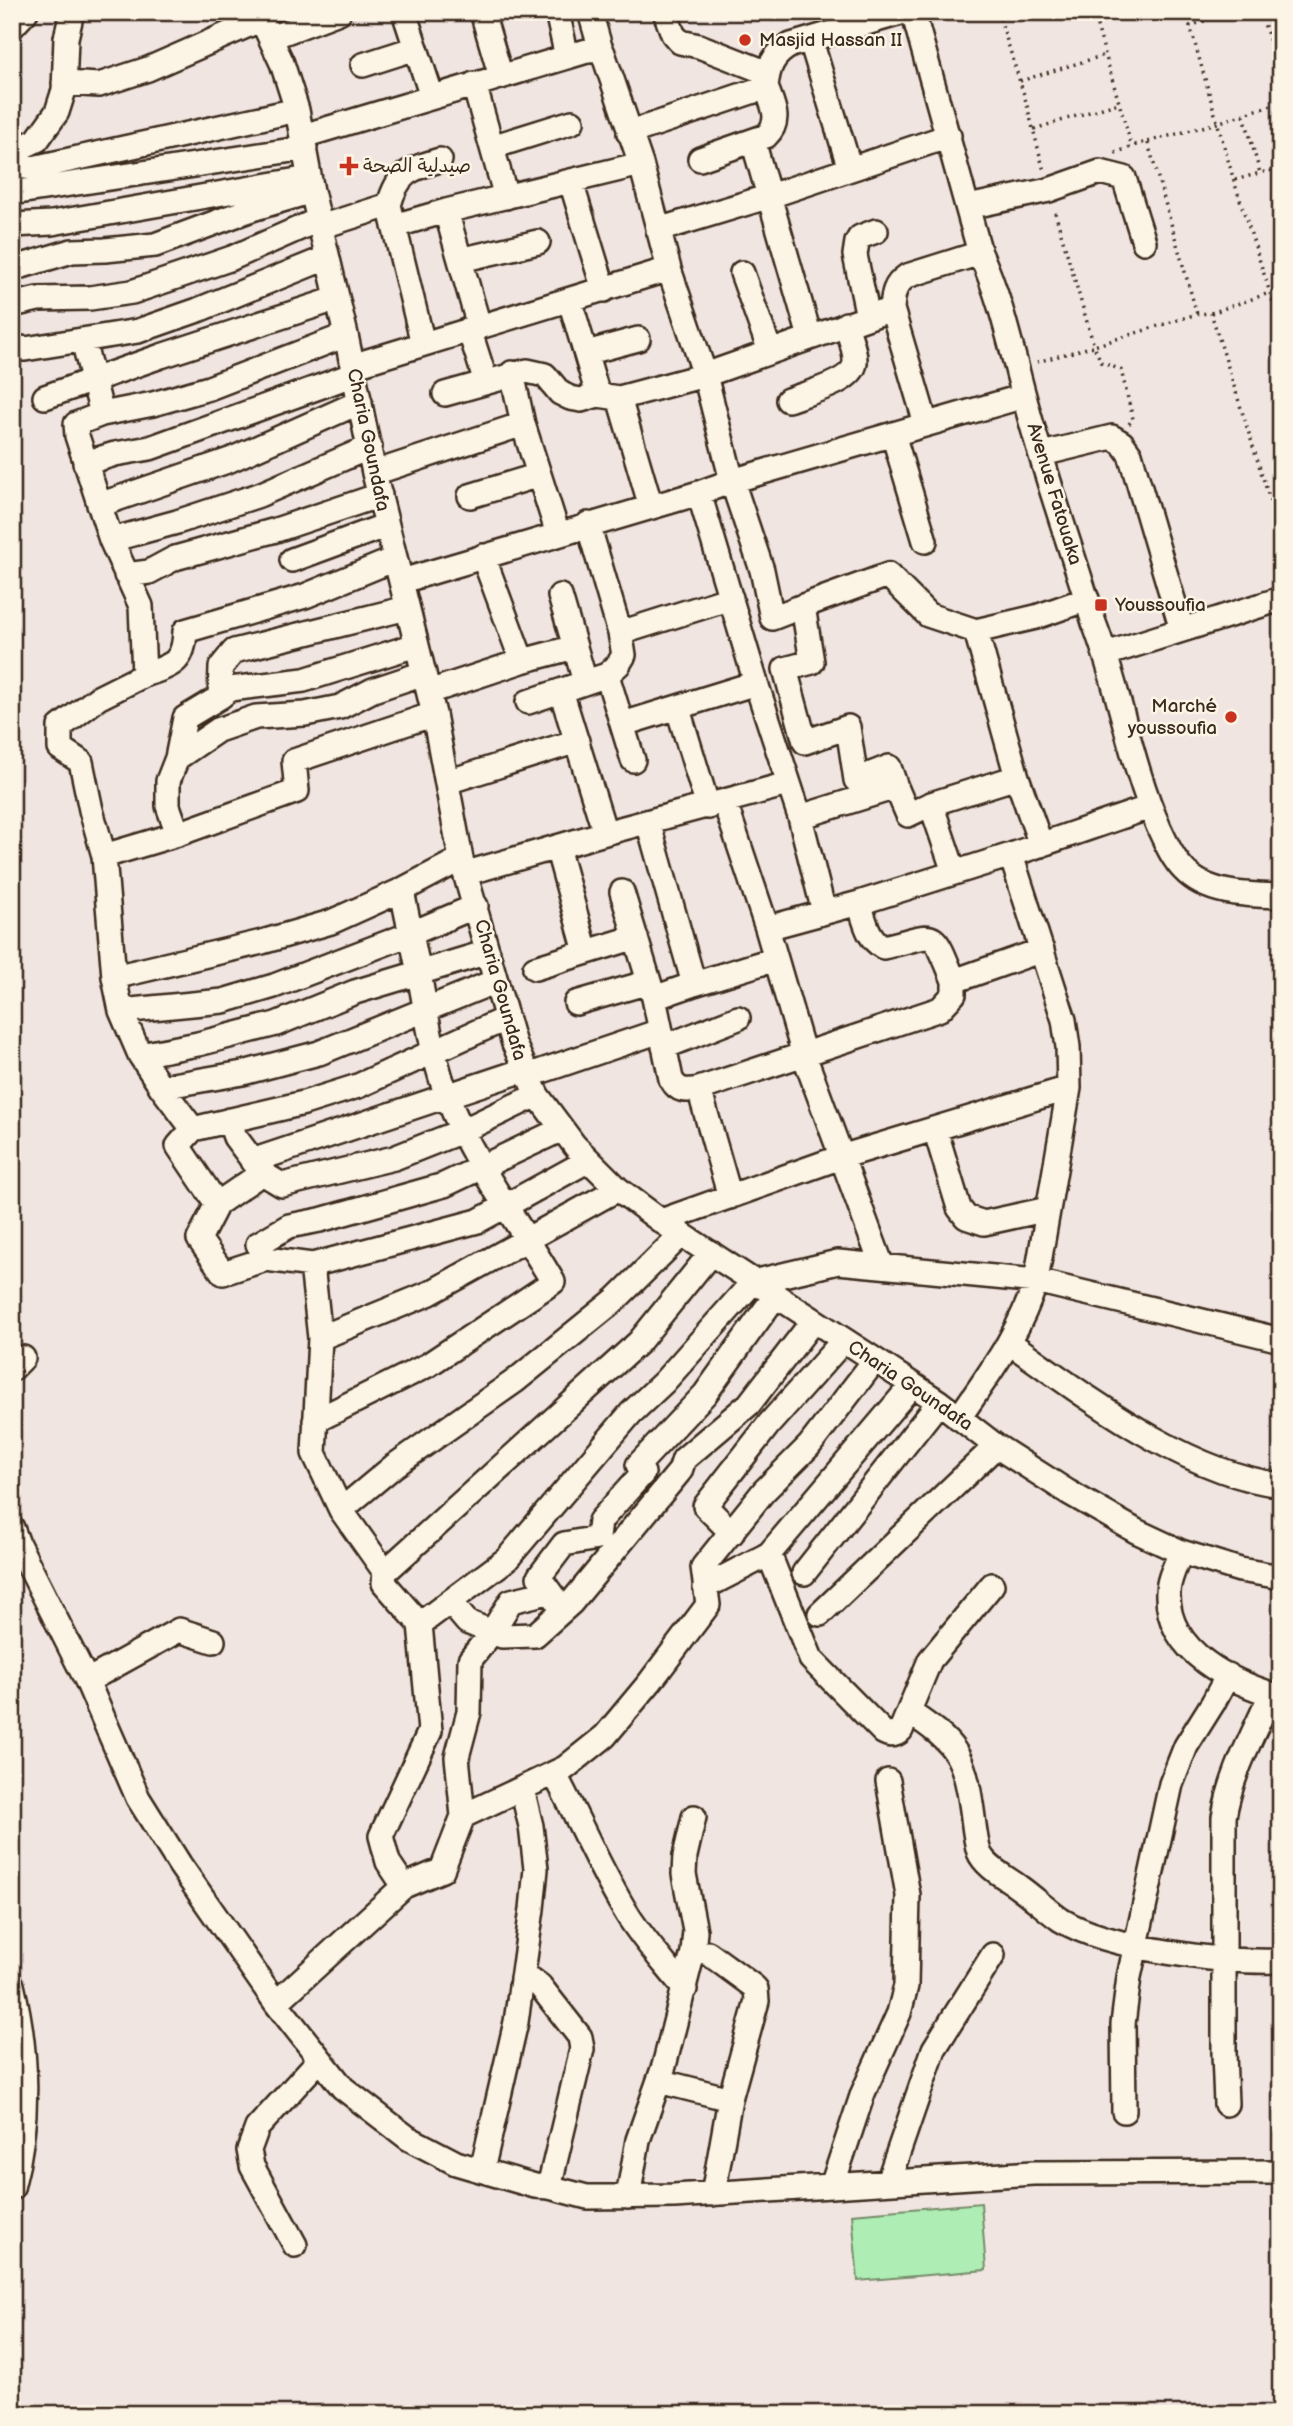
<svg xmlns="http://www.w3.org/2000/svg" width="1293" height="2426" viewBox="0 0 1293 2426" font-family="'Balsamiq Sans','Playpen Sans Arabic',sans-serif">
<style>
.green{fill:#aeedb4;stroke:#748c69;stroke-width:2}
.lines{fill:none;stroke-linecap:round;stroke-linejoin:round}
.minor-casing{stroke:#3b2a1e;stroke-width:28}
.path{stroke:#3b2a1e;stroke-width:3.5;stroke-dasharray:2 5;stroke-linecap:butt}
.minor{stroke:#fcf5e5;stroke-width:23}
.poi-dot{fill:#c8321e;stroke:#fcf5e5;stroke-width:2.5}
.labels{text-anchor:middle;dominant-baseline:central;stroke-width:5;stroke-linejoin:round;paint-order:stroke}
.poi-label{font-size:19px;fill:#3b2a1e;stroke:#fcf5e5;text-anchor:start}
.street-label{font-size:19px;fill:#3b2a1e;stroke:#fcf5e5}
</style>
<rect width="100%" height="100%" fill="#f1e5e1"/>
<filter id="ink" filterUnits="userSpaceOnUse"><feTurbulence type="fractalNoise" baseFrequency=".0143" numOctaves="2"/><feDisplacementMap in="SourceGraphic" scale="14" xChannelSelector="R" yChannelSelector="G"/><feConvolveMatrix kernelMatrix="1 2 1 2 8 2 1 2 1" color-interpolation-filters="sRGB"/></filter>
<g filter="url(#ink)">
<path class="green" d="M 981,2203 L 986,2270 L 858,2281 L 852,2214 Z"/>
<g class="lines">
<g class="minor-casing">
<path id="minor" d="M 258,12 L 282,63 L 297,110 L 312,191 L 346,335 L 374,473 L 434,714 L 461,859 L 514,1044 L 537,1095 L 575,1146 L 618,1189 L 661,1221 L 875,1360 L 939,1402 L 996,1446 L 1068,1492 L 1136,1531 L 1181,1552 L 1240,1570 L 1281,1577
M 404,12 L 432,97
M 482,12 L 501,77
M 557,12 L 567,57 L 600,47 L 603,53 L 641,164 L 669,269 L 705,375 L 732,481 L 762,570 L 772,618 L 803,606 L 812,662 L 785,669 L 805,742 L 848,727 L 856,780 L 889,767 L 896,787
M 590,12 L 600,47
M 665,12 L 673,34 L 680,42 L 699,46 L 768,73
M 913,12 L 980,253 C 1001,299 1011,348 1024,396 C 1044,473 1071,547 1094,623 C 1120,690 1130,762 1159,828 C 1166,843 1173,859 1184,870 C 1207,895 1249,895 1281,896
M 12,27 L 26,12
M 270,38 L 339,12
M 811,41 L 850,169
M 363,65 L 416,48
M 64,83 L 99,85 L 148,69 L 262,19
M 474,84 L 506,197
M 766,87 C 768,68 772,55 791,45 L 904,12
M 629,133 L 766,87 C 773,106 782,121 766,136 L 700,159
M 303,136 L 567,57
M 753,141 L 810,337
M 492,147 L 572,122
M 12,152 L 37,140 L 57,112 L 64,90 L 66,38 L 72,12
M 12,165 L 33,168 L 297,110
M 571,182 L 604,290
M 12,193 L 305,148
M 968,207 L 1049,190 L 1100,172 L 1124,178 L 1144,242
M 446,211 L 479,326
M 12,225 L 52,223 L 309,178
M 394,226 L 446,211 L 641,164
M 320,227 L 389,205
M 658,230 L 770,196 L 949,136
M 460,260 L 538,242
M 12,269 L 72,251 L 105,250 L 155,245 L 252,209 L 312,191
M 742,273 L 770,351
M 570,301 L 598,395
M 12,305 L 38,299 L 90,298 L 132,292 L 232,258 L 318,220
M 892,309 L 926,424
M 868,317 L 855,255 L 857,242 L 860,237 L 876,231
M 469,329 L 486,382
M 83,340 L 102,414 L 76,424 L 77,436 L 111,540 L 141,606 L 144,675 L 98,698 L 60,727 L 60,748 L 81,762 L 91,810 L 104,856 L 114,977 L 121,1011 L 140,1055 L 161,1087 L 193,1129 L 178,1146 L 217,1204 L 262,1173
M 423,344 L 389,205 C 398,172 410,169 440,160
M 12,346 L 25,349 L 138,331 L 198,310 L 326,258
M 586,353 L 638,339
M 352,366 L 669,269
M 512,373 L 523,424 L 558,534
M 445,394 L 527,371 L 545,375 L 560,393 L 570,398 L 581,400 L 598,395 L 619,398 L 705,375 L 892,309 C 893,294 894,285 907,276 L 980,253
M 45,397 L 161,356 L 336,299
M 619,398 L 651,507
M 788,400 C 806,393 852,383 855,363 C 856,351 849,336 846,324
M 102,414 L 153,404 L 209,388 L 346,335
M 893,434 L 925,541
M 1042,454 L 1112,437 L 1122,443 L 1130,454 L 1182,630
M 85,463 L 115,454 L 150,448 L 352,375
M 374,473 L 523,424
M 699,493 L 756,683 L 800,817 L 824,912
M 470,496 L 539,475
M 99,505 L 230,460 L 360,402
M 588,524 L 620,633
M 111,540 L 177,522 L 259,495 L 370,447
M 483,556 L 522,661 L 575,647 L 585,682
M 292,560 L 387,525
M 126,575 L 149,572 L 175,558 L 276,530 L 380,495
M 402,581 L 699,493 L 732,481 L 1024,396
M 560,596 L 575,647
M 803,606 L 888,575 L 928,615 L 976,631
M 1106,654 L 1281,599
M 144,675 C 173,665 184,663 185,631 L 305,596 L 395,559
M 607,675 L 633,760
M 561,691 L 605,833
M 429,692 L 522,661
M 220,697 L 230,689 L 304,680 L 416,645
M 528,702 L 607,675 L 618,665 L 624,655 L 620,633 L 731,598
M 678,709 L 708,807
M 623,724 L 756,683
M 177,758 L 185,718 L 220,697 L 221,667 L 234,651 L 407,608
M 1017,777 L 976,631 L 1036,617 L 1087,599
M 447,782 L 577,741
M 725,803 L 767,928 L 804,1055 L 882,1266
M 800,817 L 896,787 L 908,815 L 931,804
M 648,822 L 694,984 L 775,959
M 178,834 L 297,791 L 294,761 L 434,714
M 557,847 L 586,952
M 104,856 L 178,834 L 168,806 L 168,781 L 177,758 L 218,730 L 256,717 L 305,714 L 340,707 L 373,690 L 424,673
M 954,872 L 931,804 L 1017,777 L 1041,845
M 467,873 L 605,833 L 788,784
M 622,892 L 654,998 L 671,1079 C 678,1092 686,1091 699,1089
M 859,903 C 865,920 867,938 883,947 C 938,935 931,924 954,981
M 767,928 L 859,903 L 1011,855 L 1150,807
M 535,968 L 636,937
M 114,977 L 262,942 L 331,922 L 402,890 L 461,859
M 654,998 L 694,984
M 576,1003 L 649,982
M 121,1011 L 223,1001 L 274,986 L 410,934 L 476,906
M 664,1047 L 738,1018
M 140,1055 L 198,1044 L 276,1024 L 355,992 L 488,952
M 527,1076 L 660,1031
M 161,1087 L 243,1073 L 319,1053 L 496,981
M 229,1120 L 235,1137 L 262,1173 L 282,1185 L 394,1158 L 462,1131 L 537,1095
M 193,1129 L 304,1103 L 358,1086 L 505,1019
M 935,1129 L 959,1208 L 966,1217 L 984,1223 L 1048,1209
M 252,1161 L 524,1070
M 730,1197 L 699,1089 L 940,1009 L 954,994 L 954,981 L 1042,950
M 217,1204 L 199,1239 L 223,1273 L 266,1259 L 312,1265 L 320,1338 L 314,1453 L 341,1510 L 385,1572 L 384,1583 L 420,1624 L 430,1731 L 381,1836 L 388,1862 L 404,1886 L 276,2003
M 661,1221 L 841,1157 L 1069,1088
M 266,1259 L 258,1244 L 289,1226 L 320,1220 L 444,1185 L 562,1129
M 312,1265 L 478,1221 L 589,1160
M 320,1338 L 430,1293 L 618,1189
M 1010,1343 C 1087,1397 1185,1473 1281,1485
M 12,1369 L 23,1358
M 959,1418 C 990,1372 1019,1335 1036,1281 L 1069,1088 L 1068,1047 L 1064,1020 L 1011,855
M 315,1421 L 428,1365 L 553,1282 C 518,1221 473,1164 448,1098 C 432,1058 427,1015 419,974 C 414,946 407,918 402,890
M 341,1510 L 394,1466 L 515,1381 L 615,1300 L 681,1235
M 12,1528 L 18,1544 L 87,1681 L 138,1798 L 180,1865 L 276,2003 L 343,2088 L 408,2138 L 456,2163 L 535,2186 L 549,2187 L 587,2197 L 674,2196 L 1033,2173 L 1281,2172
M 732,1533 L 705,1506 L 769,1424 L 844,1340
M 1181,1552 C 1176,1565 1168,1579 1168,1593 C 1166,1653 1233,1683 1281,1697
M 769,1554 L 811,1659 L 883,1732 C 890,1736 895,1736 901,1730 L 930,1660 L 992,1585
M 385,1572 L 639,1342 L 711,1253
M 804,1573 L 939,1402
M 705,1587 L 769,1554 L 912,1385
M 450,1602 L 467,1622 L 502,1636 L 535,1635 L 571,1603 L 680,1471 L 684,1459 L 749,1404 L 813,1321
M 563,1610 L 539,1577 L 564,1544 L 598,1538 L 600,1521 L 643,1473 L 638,1465 L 705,1394 L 776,1295
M 820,1614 L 996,1446
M 420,1624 L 507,1559 L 631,1413 L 664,1382 L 753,1282 L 838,1262 L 1036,1281 L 1281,1340
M 87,1681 L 179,1630 L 213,1641
M 909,1712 C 955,1743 964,1753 972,1810 C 974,1824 975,1839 979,1852 C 985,1867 1007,1878 1019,1887 C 1033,1897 1047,1910 1061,1920 C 1109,1949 1224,1963 1281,1961
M 554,1773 C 580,1821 600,1871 629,1917 C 645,1942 666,1965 685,1989
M 463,1816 L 565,1768 L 605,1736 L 650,1682 L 708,1605 L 703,1567 L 764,1491 L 809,1446 L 875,1360
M 404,1886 L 442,1870 L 463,1816 L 457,1757 L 469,1712 L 470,1660 L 492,1632 L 511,1601 L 548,1592
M 708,1953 L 753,1986 L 756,1989 L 757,2001 L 730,2099 L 713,2194
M 522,1978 L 532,1980 L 540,1986 L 580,2037 L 582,2049 L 549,2187
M 12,1985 C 28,2051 30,2122 12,2188
M 659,2081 L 730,2099
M 1226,2104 L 1224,2053 L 1224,1817 C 1231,1773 1254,1734 1271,1694
M 1124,2111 L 1123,2024 L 1129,1977 L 1171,1784 L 1186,1746 L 1213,1703 L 1228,1675
M 482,2170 L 516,2022 L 532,1909 L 536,1869 L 531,1826 L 522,1789
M 888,2182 L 934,2049 L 993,1955
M 832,2186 L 863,2093 L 899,2013 L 906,1986 L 908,1895 L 888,1781
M 628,2197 L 638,2140 L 664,2066 L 693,1952 L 695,1931 L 684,1874 L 685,1856 L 694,1817
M 295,2245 L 252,2166 L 249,2150 L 257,2128 L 320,2059"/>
</g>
<path class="path" d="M 998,12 L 1025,98 L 1044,171
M 1093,12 L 1130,141 L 1136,145 L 1217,123 L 1281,102
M 1186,12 L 1190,26
M 1231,12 L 1190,26 L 1234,181 L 1281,327
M 1260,12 L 1281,73
M 1020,81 L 1105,55
M 1244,115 L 1260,173 L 1281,168
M 1034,129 L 1119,103
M 1148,143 L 1197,314
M 1115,153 L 1136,145
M 1235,180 L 1260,173
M 1211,313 L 1281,289
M 1037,362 L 1094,346 L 1054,209
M 1129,424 L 1133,419 L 1121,370 L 1101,362 L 1094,346 L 1197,314 L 1211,313 L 1281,535"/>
<use href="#minor" class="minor"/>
</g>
</g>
<g class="poi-dot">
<circle cx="745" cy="40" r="7"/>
<path d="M345.5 155.5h7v7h7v7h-7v7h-7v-7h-7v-7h7z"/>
<rect x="1094" y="598" width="14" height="14" rx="3.5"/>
<circle cx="1231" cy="717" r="7"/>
</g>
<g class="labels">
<g class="poi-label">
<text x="759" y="40">Masjid Hassan II</text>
<text x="363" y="166">صيدلية الصحة</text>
<text x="1115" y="605">Youssoufia</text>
<text x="1217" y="706" text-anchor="end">Marché<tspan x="1217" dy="22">youssoufia</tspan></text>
</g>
<g class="street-label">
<text transform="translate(368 440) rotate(78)">Charia Goundafa</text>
<text transform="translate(1054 494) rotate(73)">Avenue Fatouaka</text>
<text transform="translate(500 990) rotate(74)">Charia Goundafa</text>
<text transform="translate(910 1386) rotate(34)">Charia Goundafa</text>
</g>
</g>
<rect width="1293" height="2426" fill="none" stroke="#fcf5e5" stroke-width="42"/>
<rect x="21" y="21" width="1251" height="2384" fill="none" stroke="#3b2a1e" stroke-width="2.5" filter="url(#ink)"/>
</svg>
